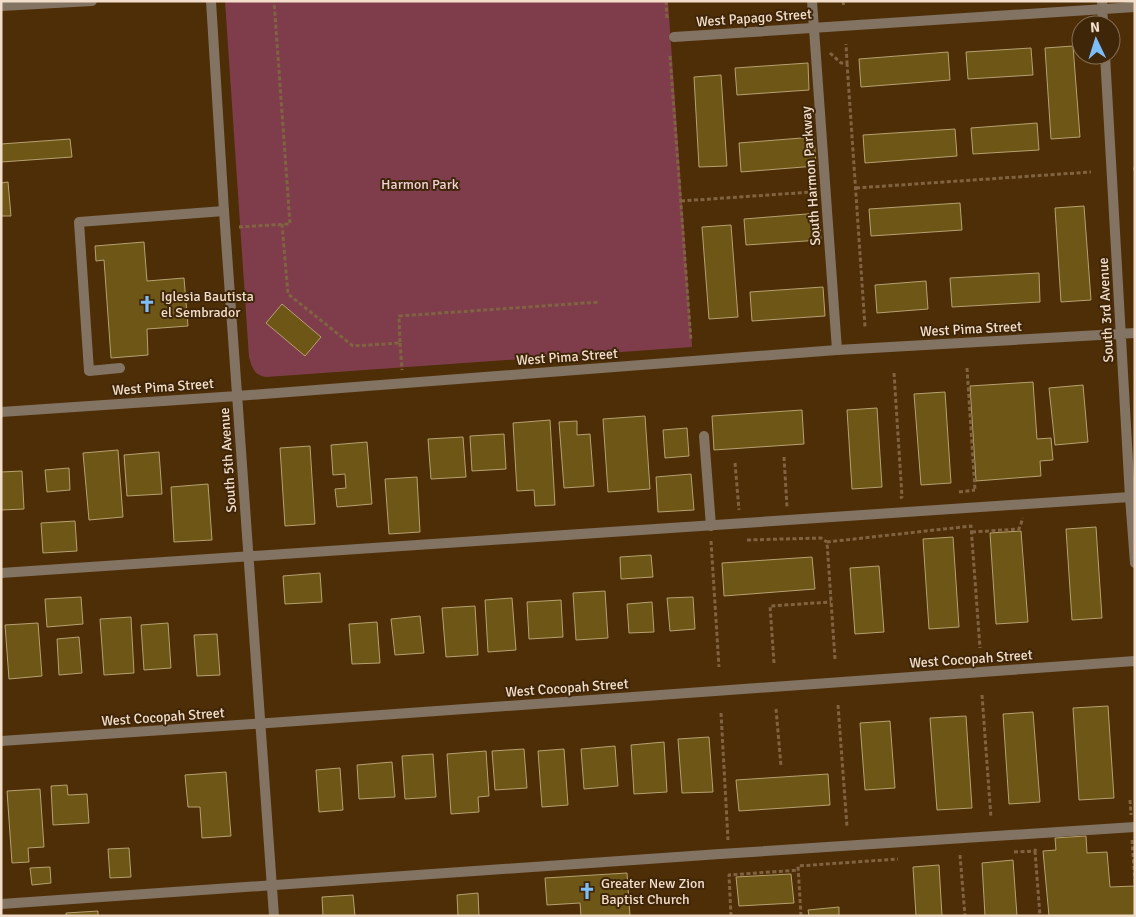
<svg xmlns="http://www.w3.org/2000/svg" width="1136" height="917" viewBox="0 0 1136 917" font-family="Signika,sans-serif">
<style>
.green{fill:#7f3d4c}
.building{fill:#6e5617;stroke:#b6a171}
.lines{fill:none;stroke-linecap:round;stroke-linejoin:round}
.path{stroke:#806341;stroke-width:3;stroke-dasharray:4 2.5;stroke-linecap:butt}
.service{stroke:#837363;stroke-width:10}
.minor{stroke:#837363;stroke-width:10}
.labels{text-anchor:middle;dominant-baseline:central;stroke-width:4;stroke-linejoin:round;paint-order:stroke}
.street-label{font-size:14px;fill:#f2deca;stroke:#3f2609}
.park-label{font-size:14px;fill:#efd1d6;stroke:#3f2609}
.poi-label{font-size:14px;fill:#f2deca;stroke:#3f2609;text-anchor:start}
</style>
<rect width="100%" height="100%" fill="#4e2e06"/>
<path class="green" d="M 225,1 L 668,1 L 692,347 L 266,377 C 254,375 252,368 249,357 Z"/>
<path class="building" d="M 1073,46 L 1080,137 L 1051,139 L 1045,48 Z
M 1031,48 L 1033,75 L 968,79 L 966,52 Z
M 948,52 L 950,80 L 861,87 L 859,59 Z
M 808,63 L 809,90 L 737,95 L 735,68 Z
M 721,75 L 727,166 L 699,167 L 694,77 Z
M 1037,123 L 1039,150 L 973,154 L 971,128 Z
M 955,129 L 957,156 L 865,163 L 863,135 Z
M 814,137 L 816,166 L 741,172 L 739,143 Z
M 70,139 L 72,157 L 1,162 L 1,144 Z
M 8,182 L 11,216 L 1,216 L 1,183 Z
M 960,203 L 962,230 L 871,236 L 869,209 Z
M 1084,206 L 1091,300 L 1061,302 L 1055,208 Z
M 819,213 L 821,240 L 746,245 L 744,219 Z
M 731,225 L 738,317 L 709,319 L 702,227 Z
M 144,242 L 147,281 L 184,278 L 188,326 L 147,329 L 148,355 L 111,358 L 104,260 L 96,261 L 95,246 Z
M 1039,273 L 1040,302 L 952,307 L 950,278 Z
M 926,281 L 928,309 L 877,313 L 875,285 Z
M 823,287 L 825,316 L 752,321 L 750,292 Z
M 282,304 L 321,337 L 305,356 L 266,323 Z
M 1033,382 L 1037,439 L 1051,438 L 1053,460 L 1040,461 L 1041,476 L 976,481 L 970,386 Z
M 1083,385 L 1088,442 L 1055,445 L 1049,388 Z
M 945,392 L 951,483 L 921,485 L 914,394 Z
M 877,408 L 882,487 L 852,489 L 847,410 Z
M 802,410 L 804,444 L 714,450 L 712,416 Z
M 645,416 L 650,489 L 608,492 L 603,419 Z
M 550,420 L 555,505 L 535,506 L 534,490 L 517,491 L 513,423 Z
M 577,421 L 577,435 L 590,434 L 594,486 L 564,488 L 559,422 Z
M 687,428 L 689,456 L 665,458 L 663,430 Z
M 504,434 L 506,469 L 472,471 L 470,436 Z
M 463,437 L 466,477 L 431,479 L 428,439 Z
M 367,442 L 372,504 L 337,507 L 335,489 L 346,488 L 345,474 L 333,475 L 331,445 Z
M 310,446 L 315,524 L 285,526 L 280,448 Z
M 118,450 L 123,517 L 89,520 L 83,453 Z
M 159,452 L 162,494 L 127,496 L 124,455 Z
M 69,468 L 70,490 L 47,492 L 45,470 Z
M 22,471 L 24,509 L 1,510 L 1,472 Z
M 691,474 L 694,510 L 658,512 L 656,477 Z
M 417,477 L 420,532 L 389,534 L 385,479 Z
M 208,484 L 212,540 L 174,542 L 171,487 Z
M 75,521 L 77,551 L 43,553 L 41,523 Z
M 1096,527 L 1102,618 L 1072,620 L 1066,529 Z
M 1021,531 L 1028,622 L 996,624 L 990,533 Z
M 953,537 L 959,627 L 929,629 L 923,539 Z
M 651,555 L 653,577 L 621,579 L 620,557 Z
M 812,557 L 815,589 L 724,596 L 722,563 Z
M 879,566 L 884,632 L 855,634 L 850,568 Z
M 320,573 L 322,602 L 285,604 L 283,576 Z
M 605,591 L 608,638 L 576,640 L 573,593 Z
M 81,597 L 83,624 L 47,627 L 45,599 Z
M 693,597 L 695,629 L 670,631 L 667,598 Z
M 512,598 L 516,650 L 488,652 L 485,600 Z
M 561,600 L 563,637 L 529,639 L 527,602 Z
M 652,602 L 654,632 L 629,633 L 627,604 Z
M 475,606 L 478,655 L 446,657 L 442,608 Z
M 420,616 L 424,653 L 395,655 L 391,619 Z
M 131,617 L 134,673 L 104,675 L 100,619 Z
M 377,622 L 380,663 L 352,664 L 349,624 Z
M 38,623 L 42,676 L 9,679 L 5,625 Z
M 168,623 L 171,668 L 144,670 L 141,625 Z
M 217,634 L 220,675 L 197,676 L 194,635 Z
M 79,637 L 82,673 L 59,675 L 57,639 Z
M 1108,706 L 1114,798 L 1079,800 L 1073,708 Z
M 1033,712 L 1040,802 L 1009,804 L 1003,714 Z
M 966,716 L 972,808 L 937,810 L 930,718 Z
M 890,721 L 895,788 L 865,790 L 860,723 Z
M 709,737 L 713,792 L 682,793 L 678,739 Z
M 664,742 L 667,792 L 634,794 L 631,745 Z
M 615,746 L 618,786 L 584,789 L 581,749 Z
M 524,749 L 527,788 L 495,790 L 492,751 Z
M 564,749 L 568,805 L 542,807 L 538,751 Z
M 486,751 L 489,796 L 478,797 L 479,812 L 451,814 L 447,754 Z
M 433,754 L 436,797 L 405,799 L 402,756 Z
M 392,762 L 395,797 L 359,799 L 357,765 Z
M 340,768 L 343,810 L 319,812 L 316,770 Z
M 226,772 L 231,836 L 202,838 L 200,807 L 188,807 L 185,775 Z
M 828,774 L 830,805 L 739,811 L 736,780 Z
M 67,785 L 68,795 L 87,794 L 89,823 L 53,825 L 51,786 Z
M 40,789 L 44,847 L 28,848 L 29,862 L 12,863 L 7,791 Z
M 1086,836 L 1087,853 L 1107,852 L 1110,887 L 1135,886 L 1135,916 L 1049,916 L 1043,851 L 1056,850 L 1055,838 Z
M 129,848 L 131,877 L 110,878 L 108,849 Z
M 1013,860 L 1017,916 L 985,916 L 982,863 Z
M 939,865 L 942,916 L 916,916 L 913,867 Z
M 50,867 L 51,883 L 32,885 L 30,868 Z
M 627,873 L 630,916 L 581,916 L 580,903 L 547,905 L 545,878 Z
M 791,874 L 794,903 L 739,906 L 736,877 Z
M 478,893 L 479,916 L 458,916 L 457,895 Z
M 353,895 L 355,916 L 323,916 L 322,897 Z
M 839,907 L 839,916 L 809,916 L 808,910 Z
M 98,911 L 98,916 L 66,916 L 66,913 Z"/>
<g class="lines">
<path class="path" d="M 666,1 L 667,19
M 843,1 L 844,7
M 830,53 L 841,63 L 847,63 L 846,44
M 670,56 L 691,341
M 847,63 L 865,327
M 1133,169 L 1135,169
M 856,188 L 1091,172
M 681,201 L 812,192
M 282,224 L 288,294 L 353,346 L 400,343 L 399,316 L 600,302
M 239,227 L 290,224 L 274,1
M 400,343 L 402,370
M 967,368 L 975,490
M 894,373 L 902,497 L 900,498
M 784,457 L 787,507
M 735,463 L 739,510
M 959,492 L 975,490
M 972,532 L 1019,529 L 1023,518
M 747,540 L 821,538 L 827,542
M 711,541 L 719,667
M 835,659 L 827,542 L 971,526 L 980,648
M 774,663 L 770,606 L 831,602
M 982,695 L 991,818
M 838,705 L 847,827
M 776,709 L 781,766
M 721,713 L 728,840
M 1130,800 L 1131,815
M 1132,840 L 1135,884
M 1035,851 L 1040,916
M 1014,852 L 1035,851 L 1036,849
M 960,855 L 965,916
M 731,916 L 729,875 L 799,870
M 801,916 L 798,866 L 898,859"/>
<path class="service" d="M 812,1 L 837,350
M 1,6 L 92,1
M 120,368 L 89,371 L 79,222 L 224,211
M 704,436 L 711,526
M 1,573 L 1130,497
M 1,904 L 720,854"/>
<path class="minor" d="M 211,1 L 224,211 L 274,916
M 1102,1 L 1103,25
M 674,37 L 1135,7
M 1105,55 L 1130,497 L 1135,563
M 1,412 L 237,396 L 837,350 L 1135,333
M 1,741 L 283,722 L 1135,661
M 720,854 L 1135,827"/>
</g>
<defs>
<g id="church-bare" transform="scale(1.35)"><path d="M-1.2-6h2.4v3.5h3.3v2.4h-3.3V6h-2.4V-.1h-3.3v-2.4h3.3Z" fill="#7dbef9" stroke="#3f2609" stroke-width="2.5" paint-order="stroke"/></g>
</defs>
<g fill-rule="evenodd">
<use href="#church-bare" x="147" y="304"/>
<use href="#church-bare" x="587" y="891"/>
</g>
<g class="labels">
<g class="street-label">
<text transform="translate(754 18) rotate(-4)">West Papago Street</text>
<text transform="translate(811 176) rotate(-94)">South Harmon Parkway</text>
<text transform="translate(1106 310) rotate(-93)">South 3rd Avenue</text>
<text transform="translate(971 329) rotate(-3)">West Pima Street</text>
<text transform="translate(567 357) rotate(-4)">West Pima Street</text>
<text transform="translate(163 387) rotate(-4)">West Pima Street</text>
<text transform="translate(228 460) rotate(-94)">South 5th Avenue</text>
<text transform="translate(971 659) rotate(-4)">West Cocopah Street</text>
<text transform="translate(567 688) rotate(-4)">West Cocopah Street</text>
<text transform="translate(163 717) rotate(-4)">West Cocopah Street</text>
</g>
<g class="park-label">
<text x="420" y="184">Harmon Park</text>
</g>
<g class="poi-label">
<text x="161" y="296">Iglesia Bautista<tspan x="161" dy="16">el Sembrador</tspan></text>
<text x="601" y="883">Greater New Zion<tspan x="601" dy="16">Baptist Church</tspan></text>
</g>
</g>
<rect width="1136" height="917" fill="none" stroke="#f2deca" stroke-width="5"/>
<g transform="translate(1096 40) rotate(356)"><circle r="24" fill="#3f2609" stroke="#877056"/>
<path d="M0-4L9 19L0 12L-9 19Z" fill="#7dbef9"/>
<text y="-8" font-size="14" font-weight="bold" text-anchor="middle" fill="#f2deca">N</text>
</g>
</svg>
